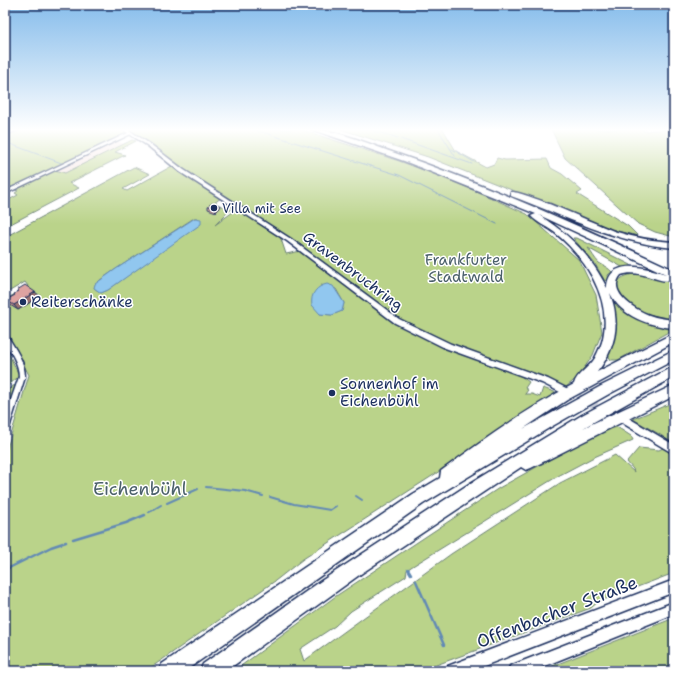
<svg xmlns="http://www.w3.org/2000/svg" width="679" height="676" viewBox="0 0 679 676" font-family="'Shantell Sans',sans-serif">
<style>
.built{fill:#f5e3e3}
.green{fill:#bad38a;stroke:#6a8174;fill-rule:evenodd}
.water{fill:#91c7ef;stroke:#628ab5}
.lines{fill:none;stroke-linecap:round;stroke-linejoin:round}
.stream-far2{stroke:#628ab5;stroke-width:1}
.stream-far1{stroke:#628ab5;stroke-width:2}
.stream{stroke:#628ab5;stroke-width:2.5}
.tertiary-tunnel{stroke:#d1d5df;stroke-width:8;stroke-dasharray:8 4.5;stroke-linecap:butt}
.minor-casing{stroke:#1b2f5e;stroke-width:3}
.tertiary-casing{stroke:#1b2f5e;stroke-width:3}
.secondary-casing{stroke:#1b2f5e;stroke-width:3}
.motorway-casing{stroke:#1b2f5e;stroke-width:3}
.minor{fill:#fff;fill-rule:evenodd}
.tertiary{fill:#fff;fill-rule:evenodd}
.secondary{fill:#fff;fill-rule:evenodd}
.motorway{fill:#fff;fill-rule:evenodd}
.wall{fill:#bf8c8a;stroke:#1b2f5e}
.shaded-wall{fill:#9b7271;stroke:#1b2f5e}
.building{fill:#dea3a1;stroke:#1b2f5e}
.poi-dot{fill:#1b2f5e;stroke:#fff;stroke-width:1.5}
.labels{text-anchor:middle;dominant-baseline:central;stroke-width:3;stroke-linejoin:round;paint-order:stroke}
.far-poi-label{font-size:13px;fill:#1b2f5e;stroke:#fff;text-anchor:start}
.park-label{font-size:15px;fill:#4b606b;stroke:#fff}
.street-label{font-size:15px;fill:#1b2f5e;stroke:#fff}
.poi-label{font-size:15px;fill:#1b2f5e;stroke:#fff;text-anchor:start}
.near-park-label{font-size:18px;fill:#4b606b;stroke:#fff}
.near-street-label{font-size:18px;fill:#1b2f5e;stroke:#fff}
</style>
<rect width="100%" height="100%" fill="#fff"/>
<filter id="ink" filterUnits="userSpaceOnUse"><feTurbulence type="fractalNoise" baseFrequency=".025" numOctaves="2"/><feDisplacementMap in="SourceGraphic" scale="8" xChannelSelector="R" yChannelSelector="G"/><feConvolveMatrix kernelMatrix="1 2 1 2 8 2 1 2 1" color-interpolation-filters="sRGB"/></filter>
<g filter="url(#ink)">
<path class="built" d="M 116,141 L 124,144 L 65,173 L 55,170 Z"/>
<path class="green" d="M 20,129 L 121,129 L 128,133 L 5,191 L 5,135 Z
M 126,129 L 299,129 L 399,161 L 453,181 L 527,214 L 579,260 L 596,295 L 602,332 L 593,355 L 578,377 L 566,387 L 465,351 L 399,321 L 291,240 L 177,166 Z
M 340,129 L 443,129 L 456,151 L 486,167 L 494,164 L 497,158 L 505,160 L 547,159 L 551,168 L 562,174 L 582,191 L 577,194 L 628,226 L 638,236 L 613,230 L 428,157 Z
M 551,129 L 642,129 L 644,131 L 674,129 L 674,237 L 655,232 L 638,224 L 565,158 Z
M 132,140 L 136,141 L 115,152 L 125,155 L 69,183 L 79,188 L 5,227 L 5,202 L 18,195 L 15,193 L 18,191 L 15,190 L 17,188 L 55,170 L 65,173 Z
M 172,166 L 221,198 L 214,203 L 225,207 L 229,203 L 235,207 L 225,214 L 226,214 L 215,225 L 237,209 L 280,236 L 286,254 L 301,251 L 393,321 L 518,374 L 529,382 L 525,388 L 528,390 L 525,394 L 532,394 L 540,397 L 543,388 L 557,393 L 527,415 L 303,559 L 275,581 L 146,671 L 5,671 L 5,455 L 29,375 L 5,329 L 5,315 L 8,313 L 5,310 L 5,300 L 28,286 L 25,282 L 5,294 L 5,237 L 134,167 L 150,174 L 123,189 L 127,191 ZM 194,218 L 198,218 L 198,226 L 176,240 L 108,290 L 101,293 L 94,288 L 100,280 L 116,269 ZM 321,285 L 336,289 L 344,303 L 342,311 L 332,315 L 320,314 Z
M 573,238 L 577,238 L 631,265 L 631,267 L 622,267 L 588,248 C 592,253 594,258 599,263 C 604,266 609,268 612,272 L 608,275 L 609,279 L 605,281 L 595,264 Z
M 642,273 L 662,278 L 674,283 L 674,319 C 660,318 647,315 635,307 C 610,292 609,275 642,273 Z
M 613,302 L 649,323 L 672,330 L 618,360 L 611,360 L 608,355 Z
M 5,346 L 19,375 L 16,379 L 5,388 Z
M 17,385 L 5,421 L 5,392 L 13,386 Z
M 674,402 L 674,444 L 659,434 L 633,419 Z
M 617,427 L 631,436 L 633,440 L 592,458 L 558,476 L 411,567 L 407,570 L 406,576 L 351,611 L 335,626 L 300,649 L 304,661 L 451,554 L 560,483 L 615,455 L 634,472 L 633,469 L 627,462 L 639,448 L 659,450 L 665,447 L 674,453 L 674,573 L 598,602 L 591,608 L 420,671 L 234,671 L 336,596 L 499,488 L 542,464 L 609,428 L 610,429 Z
M 674,618 L 674,671 L 540,671 Z"/>
<path class="water" d="M 195,218 L 201,219 L 201,224 L 108,290 L 101,293 L 94,288 L 95,284 L 116,269 Z
M 327,284 L 333,286 L 344,303 L 342,311 L 332,315 L 320,314 L 312,305 C 310,294 317,286 327,284 Z"/>
<g class="lines">
<path class="stream-far2" d="M 252,129 L 272,135
M 367,129 L 395,137 L 472,164
M 438,129 L 455,156
M 5,135 L 20,129
M 275,136 L 399,175 L 497,224
M 5,142 L 64,164
M 452,149 L 474,162"/>
<path class="stream-far1" d="M 206,487 L 245,491 L 263,496
M 356,496 L 362,500
M 270,497 L 294,504 L 330,510 L 336,506
M 167,503 L 198,489
M 151,511 L 161,505"/>
<path class="stream" d="M 149,512 L 153,510
M 73,539 L 126,523 L 145,515
M 408,569 L 411,574
M 5,570 L 51,547 L 66,542
M 416,581 L 444,645"/>
<path class="tertiary-tunnel" d="M 567,392 L 621,418"/>
<g class="minor-casing">
<path id="minor" d="M 15,129 L 20,129 L 5,135 L 5,133 Z
M 130,132 L 133,133 L 5,194 L 5,191 Z
M 5,335 L 7,335 C 15,349 25,361 25,377 L 9,428 L 8,430 L 5,431 L 5,417 L 19,377 C 19,370 17,364 14,358 C 10,349 5,346 5,335 Z"/>
</g>
<g class="tertiary-casing">
<path id="tertiary" d="M 122,129 L 127,129 L 150,144 L 184,170 L 291,239 L 399,319 L 451,344 L 548,379 L 566,388 L 567,390 L 566,392 L 563,393 L 560,392 L 542,383 L 445,348 L 395,323 L 287,241 L 180,172 L 148,146 Z
M 627,417 L 674,445 L 674,454 L 624,424 L 623,421 L 624,418 Z"/>
</g>
<g class="secondary-casing">
<path id="secondary" d="M 674,580 L 674,592 L 471,671 L 446,671 L 448,666 L 453,664 Z
M 674,602 L 674,614 L 532,671 L 508,671 L 510,666 Z"/>
</g>
<g class="motorway-casing">
<path id="motorway" d="M 311,129 C 335,129 369,144 392,152 C 489,185 582,227 674,270 L 674,277 L 671,276 L 672,278 L 670,280 C 659,284 640,268 621,275 C 606,292 636,310 649,315 C 657,318 666,319 674,320 L 674,328 C 650,326 621,317 610,293 C 612,300 615,308 615,315 C 618,335 610,357 597,372 L 674,333 L 674,342 L 567,400 L 523,429 L 601,386 L 674,350 L 674,360 L 609,394 L 549,428 L 423,504 L 185,671 L 159,671 L 162,664 L 413,494 L 440,478 L 441,471 C 483,440 528,408 574,384 C 576,374 590,367 595,358 C 598,352 602,344 603,338 C 612,297 584,256 554,232 C 546,226 537,223 531,216 L 536,214 L 404,161 ZM 539,215 L 668,275 C 649,268 608,256 607,288 C 590,255 570,235 539,215 Z
M 511,192 C 522,190 600,226 617,232 C 636,238 654,241 674,242 L 674,248 C 616,243 565,216 511,196 Z
M 674,366 L 674,377 L 583,428 L 674,385 L 674,396 L 531,468 L 526,470 L 521,467 L 362,573 L 226,671 L 200,671 L 203,664 L 321,581 L 469,484 L 582,415 Z"/>
</g>
<use href="#minor" class="minor"/>
<use href="#tertiary" class="tertiary"/>
<use href="#secondary" class="secondary"/>
<use href="#motorway" class="motorway"/>
</g>
<path class="wall" d="M 219,205 L 220,208 L 216,212 L 208,209 L 208,206 Z
M 17,290 L 40,296 L 18,310 L 10,305 L 6,300 L 15,295 L 18,291 Z"/>
<path class="shaded-wall" d="M 219,205 L 220,208 L 216,212 L 215,209 Z
M 35,292 L 40,296 L 18,310 L 14,305 Z"/>
<path class="building" d="M 212,203 L 219,205 L 215,209 L 208,206 Z
M 25,285 L 35,292 L 14,305 L 6,300 L 15,295 L 14,294 L 19,291 L 17,290 Z"/>
</g>
<linearGradient id="sky" x2="0" y2="1"><stop stop-color="#85bceb"/><stop offset="0.58" stop-color="#fff"/><stop offset="1" stop-color="#fff" stop-opacity="0"/></linearGradient>
<rect width="679" height="224" fill="url(#sky)"/>
<g class="poi-dot">
<circle cx="214" cy="208" r="4"/>
<circle cx="23" cy="302" r="4"/>
<circle cx="332" cy="393" r="4"/>
</g>
<g class="labels">
<g class="far-poi-label">
<text x="222" y="208">Villa mit See</text>
</g>
<g class="park-label">
<text x="466" y="260">Frankfurter<tspan x="466" dy="17">Stadtwald</tspan></text>
</g>
<g class="street-label">
<text transform="translate(353 271) rotate(37)">Gravenbruchring</text>
</g>
<g class="poi-label">
<text x="31" y="302">Reiterschänke</text>
<text x="340" y="384">Sonnenhof im<tspan x="340" dy="17">Eichenbühl</tspan></text>
</g>
<g class="near-park-label">
<text x="140" y="489">Eichenbühl</text>
</g>
<g class="near-street-label">
<text transform="translate(557 612) rotate(-21)">Offenbacher Straße</text>
</g>
</g>
<rect width="679" height="676" fill="none" stroke="#fff" stroke-width="20"/>
<rect x="10" y="10" width="659" height="656" fill="none" stroke="#1b2f5e" stroke-width="1.5" filter="url(#ink)"/>
</svg>
